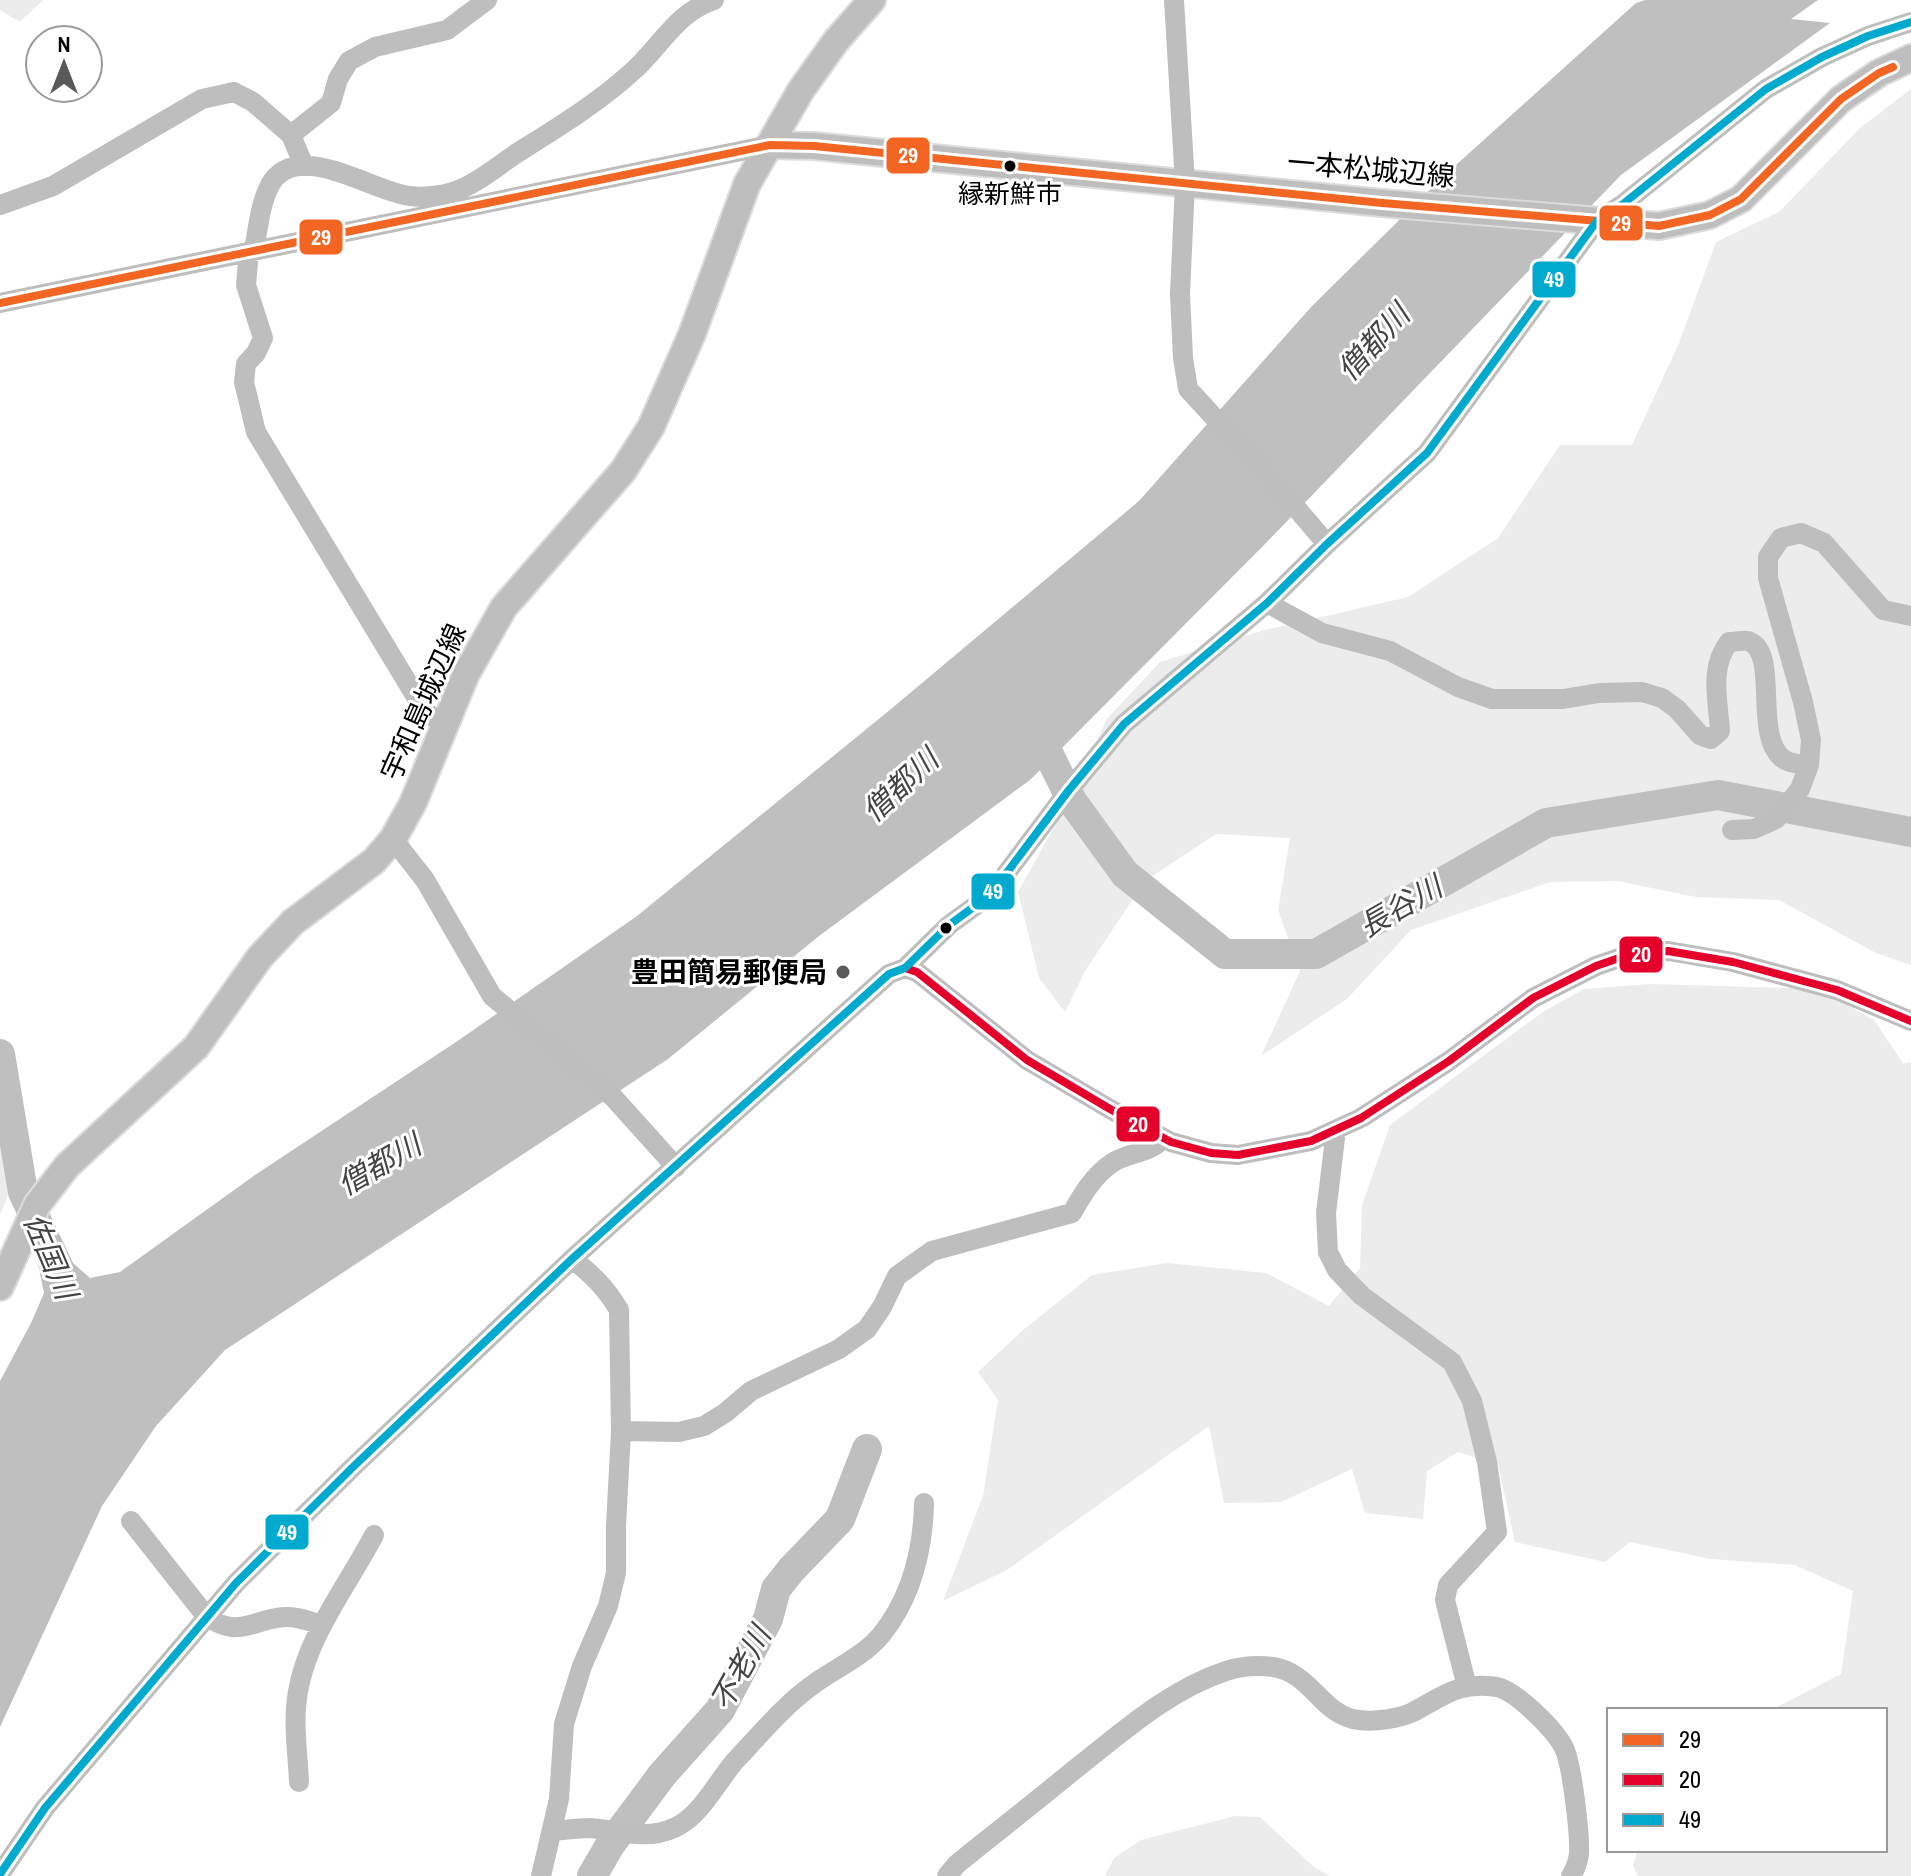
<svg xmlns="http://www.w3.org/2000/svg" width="1911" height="1876" viewBox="0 0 1911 1876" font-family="'Archivo Narrow','Noto Sans JP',sans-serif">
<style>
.green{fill:#ececec}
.water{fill:#bfbfbf}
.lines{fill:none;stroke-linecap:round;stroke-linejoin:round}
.river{stroke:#bfbfbf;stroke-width:30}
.major-casing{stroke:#dbdbdb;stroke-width:30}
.minor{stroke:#bebebe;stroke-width:20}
.major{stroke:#bebebe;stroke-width:26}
.bus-1-casing{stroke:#fff;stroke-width:14}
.bus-2-casing{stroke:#fff;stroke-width:14}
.bus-3-casing{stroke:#fff;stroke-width:14}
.bus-1{stroke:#f26522;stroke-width:8}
.bus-2{stroke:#e4002b;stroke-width:8}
.bus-3{stroke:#00a9ce;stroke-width:8}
.bus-dot{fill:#000;stroke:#fff;stroke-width:3}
.poi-dot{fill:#595959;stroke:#fff;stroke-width:3}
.labels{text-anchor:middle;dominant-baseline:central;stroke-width:6;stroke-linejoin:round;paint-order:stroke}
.bus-label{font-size:26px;fill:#000;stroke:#fff}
.street-label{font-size:28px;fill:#000;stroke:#fff}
.poi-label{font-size:28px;font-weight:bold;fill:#000;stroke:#fff;text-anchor:end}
.water-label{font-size:30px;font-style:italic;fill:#444;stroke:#fff}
.line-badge{stroke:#fff;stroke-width:3}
.badge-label{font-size:22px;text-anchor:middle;font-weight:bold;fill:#fff}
</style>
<rect width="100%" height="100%" fill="#fff"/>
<path class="green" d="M 0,0 L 43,0 L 20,22 L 0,10 Z
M 1911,89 L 1911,965 L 1876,953 L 1779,900 L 1695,897 L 1618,881 L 1550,882 L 1411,930 L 1347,999 L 1261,1056 L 1300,971 L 1278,910 L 1290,838 L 1216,834 L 1145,881 L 1085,971 L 1065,1012 L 1039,978 L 1018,892 L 1084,773 L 1106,720 L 1160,662 L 1261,631 L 1408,597 L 1498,538 L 1560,445 L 1632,445 L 1679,343 L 1716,242 L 1779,212 L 1860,128 Z
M 1651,984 L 1818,989 L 1874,1020 L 1903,1063 L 1911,1062 L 1911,1876 L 1638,1876 L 1633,1866 L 1638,1850 L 1885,1850 L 1885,1710 L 1771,1710 L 1841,1674 L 1853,1591 L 1795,1565 L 1711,1559 L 1630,1542 L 1605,1562 L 1515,1542 L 1498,1465 L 1458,1452 L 1427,1471 L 1423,1519 L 1365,1513 L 1352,1469 L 1281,1502 L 1224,1503 L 1209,1426 L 1007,1570 L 943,1601 L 983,1496 L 998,1400 L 978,1372 L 1023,1330 L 1092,1275 L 1167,1263 L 1266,1273 L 1329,1306 L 1360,1268 L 1362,1205 L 1390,1125 L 1544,1011 L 1584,989 Z
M 0,1063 L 23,1109 L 7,1198 L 0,1215 Z
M 1235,1816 L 1260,1817 L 1315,1868 L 1330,1876 L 1105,1876 L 1114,1858 L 1141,1840 Z"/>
<path class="water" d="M 1645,0 L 1818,0 L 1791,19 L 1830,23 L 1621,175 L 1265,544 L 1030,780 L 819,936 L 668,1059 L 225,1350 L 156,1426 L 102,1506 L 0,1727 L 0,1381 L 31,1323 L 44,1293 L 38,1264 L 65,1256 L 90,1278 L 120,1272 L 255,1175 L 459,1040 L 637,916 L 891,709 L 1139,501 L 1312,306 L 1447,173 L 1636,3 Z"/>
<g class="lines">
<path class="river" d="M 1033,723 L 1072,801 L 1125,874 L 1225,954 L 1316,954 L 1546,823 L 1718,795 L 1911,832
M 0,1054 L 23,1192 L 71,1294
M 592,1876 L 610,1845 L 662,1775 L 720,1710 L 768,1619 L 776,1589 L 791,1570 L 840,1519 L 867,1449"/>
<g class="major-casing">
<path id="major" d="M 770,145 L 814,146 L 1382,203 L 1659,226 L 1710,215 L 1741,199 L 1841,99 L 1879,73 L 1911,58
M 0,1287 L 37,1205 L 67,1166 L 196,1047 L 260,957 L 293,922 L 374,861 L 393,839 L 413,803 L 466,674 L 504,607 L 623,471 L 651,427 L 692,334 L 747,184 L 801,90 L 836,41 L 872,0"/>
</g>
<path class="minor" d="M 1174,0 L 1185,183 L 1180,294 L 1183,358 L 1188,389 L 1280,489 L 1327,544
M 291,135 L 331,103 L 338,79 L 349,61 L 375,47 L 447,30 L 487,0
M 0,205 L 53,186 L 202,99 L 234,92 L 253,102 L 291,135 L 304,166
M 254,250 C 258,229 260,204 270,185 C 296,137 375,193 410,196 C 427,198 448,195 463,188 C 481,180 498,166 514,155 C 555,129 597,104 633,71 C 660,47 677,12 714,0
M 249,251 L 246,285 L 263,338 L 256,353 L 246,364 L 244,382 L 256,432 L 418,700 L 428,714 L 445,724
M 0,303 L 770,145
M 1267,603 L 1322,633 L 1390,651 L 1458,687 L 1492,699 L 1563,699 L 1599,693 L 1642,692 L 1662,698 L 1677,709 L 1700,735 L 1711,739 L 1720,731 C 1718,699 1709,668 1729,642 C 1735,642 1742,640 1748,641 C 1781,651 1751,739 1785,760 C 1791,764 1802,764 1809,765
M 1732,830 L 1754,829 L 1776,819 L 1800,789 L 1809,765 L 1811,740 L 1803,702 L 1768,578 L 1768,557 L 1781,538 L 1801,533 L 1824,543 L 1883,610 L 1911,616
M 393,839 L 425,880 L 492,996 L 613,1097 L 676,1167
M 905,968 L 917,972 L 1027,1060 L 1110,1109 L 1171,1142 L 1211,1153 L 1238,1155 L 1311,1141 L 1361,1118 L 1449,1061 L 1533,998 L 1596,966 L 1622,957 L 1668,951 L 1733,962 L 1837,990 L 1911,1021
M 1336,1130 L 1326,1213 L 1328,1252 L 1337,1270 L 1362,1296 L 1452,1362 L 1472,1401 L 1487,1462 L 1497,1532 L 1448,1585 L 1445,1600 L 1467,1687
M 621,1431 L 679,1432 L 704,1426 L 725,1413 L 751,1391 L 839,1349 L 867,1329 L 882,1307 L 897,1276 L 932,1251 L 1072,1213 C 1082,1195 1094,1175 1112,1163 C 1129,1152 1149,1154 1164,1138
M 131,1521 L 206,1616 C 238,1639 251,1620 284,1617 C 297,1616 309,1621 321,1625
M 299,1782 C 298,1757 294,1732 296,1708 C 300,1644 346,1589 374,1535
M 553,1831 C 565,1830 578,1828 590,1828 C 619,1830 645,1841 674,1828 C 701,1816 716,1783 735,1761 C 750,1745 765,1728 781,1712 C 792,1701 805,1690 818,1681 C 840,1666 865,1655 882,1634 C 912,1596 923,1549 924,1503
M 0,1874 L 45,1808 L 236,1583 L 354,1466 L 572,1259 L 889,974 L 905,968 L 949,925 L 990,895 L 1069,790 L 1124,724 L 1267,603 L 1327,544 L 1427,453 L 1597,221 L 1623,204 L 1766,89 L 1822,57 L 1868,36 L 1911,22
M 541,1876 L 559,1799 L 564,1724 L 582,1666 L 608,1606 L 616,1573 L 616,1526 L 621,1431 L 619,1310 C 606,1288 592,1274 572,1259
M 947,1876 L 957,1864 C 998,1831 1039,1799 1079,1766 C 1125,1730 1169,1690 1226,1671 C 1244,1665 1273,1663 1291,1673 C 1316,1686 1328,1717 1359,1720 C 1375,1722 1398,1719 1413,1712 C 1444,1696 1458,1681 1497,1687 C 1516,1691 1554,1729 1563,1746 C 1572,1761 1580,1835 1579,1854 C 1578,1861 1575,1870 1571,1876"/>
<use href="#major" class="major"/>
<g class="bus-1-casing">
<path id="bus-1" d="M 0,303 L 770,145 L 814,146 L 1382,203 L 1659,226 L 1710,215 L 1741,199 L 1841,99 L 1879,73 L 1893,67"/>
</g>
<g class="bus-2-casing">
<path id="bus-2" d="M 905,968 L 917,972 L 1027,1060 L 1110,1109 L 1171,1142 L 1211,1153 L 1238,1155 L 1311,1141 L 1361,1118 L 1449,1061 L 1533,998 L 1596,966 L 1622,957 L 1668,951 L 1733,962 L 1837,990 L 1911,1021"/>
</g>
<g class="bus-3-casing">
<path id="bus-3" d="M 0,1874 L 45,1808 L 236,1583 L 354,1466 L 572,1259 L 889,974 L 905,968 L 949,925 L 990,895 L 1069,790 L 1124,724 L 1267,603 L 1327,544 L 1427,453 L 1597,221 L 1623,204 L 1766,89 L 1822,57 L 1868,36 L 1911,22"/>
</g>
<use href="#bus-1" class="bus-1"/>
<use href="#bus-2" class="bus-2"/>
<use href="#bus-3" class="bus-3"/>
</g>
<g class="bus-dot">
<circle cx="1010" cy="166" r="7"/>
<circle cx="946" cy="928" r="7"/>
</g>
<circle class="poi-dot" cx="843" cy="972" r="8"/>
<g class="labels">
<g class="bus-label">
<text x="1010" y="193">縁新鮮市</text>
</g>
<g class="street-label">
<text transform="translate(1371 169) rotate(5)">一本松城辺線</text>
<text transform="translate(423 702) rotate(-66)">宇和島城辺線</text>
</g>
<g class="poi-label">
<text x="827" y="972">豊田簡易郵便局</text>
</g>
<g class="water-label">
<text transform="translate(1373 342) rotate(-48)">僧都川</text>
<text transform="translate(900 785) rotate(-43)">僧都川</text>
<text transform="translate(1400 906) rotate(-30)">長谷川</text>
<text transform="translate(379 1164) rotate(-30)">僧都川</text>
<text transform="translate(51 1256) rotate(67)">佐国川</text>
<text transform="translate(740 1668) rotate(-61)">不老川</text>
</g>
</g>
<g class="line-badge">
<rect x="885" y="136" width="46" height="39" rx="8" fill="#f26522"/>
<rect x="1598" y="204" width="46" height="38" rx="8" fill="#f26522"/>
<rect x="298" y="218" width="46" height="38" rx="8" fill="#f26522"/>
<rect x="1531" y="260" width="46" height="39" rx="8" fill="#00a9ce"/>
<rect x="970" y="872" width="46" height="39" rx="8" fill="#00a9ce"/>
<rect x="1618" y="935" width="46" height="39" rx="8" fill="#e4002b"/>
<rect x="1115" y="1105" width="46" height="38" rx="8" fill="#e4002b"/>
<rect x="264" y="1513" width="46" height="38" rx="8" fill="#00a9ce"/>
</g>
<g class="badge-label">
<text x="908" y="163">29</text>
<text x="1621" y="231">29</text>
<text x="321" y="245">29</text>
<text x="1554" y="287">49</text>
<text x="993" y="899">49</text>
<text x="1641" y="962">20</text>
<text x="1138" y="1132">20</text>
<text x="287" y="1540">49</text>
</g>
<rect x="1607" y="1708" width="280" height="144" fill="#ffffff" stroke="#999999" stroke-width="2"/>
<rect x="1623" y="1734" width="40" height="12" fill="#f26522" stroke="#999999" stroke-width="2"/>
<text x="1679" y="1748" font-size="24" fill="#000000">29</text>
<rect x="1623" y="1774" width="40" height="12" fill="#e4002b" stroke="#999999" stroke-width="2"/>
<text x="1679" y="1788" font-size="24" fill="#000000">20</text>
<rect x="1623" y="1814" width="40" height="12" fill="#00a9ce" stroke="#999999" stroke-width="2"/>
<text x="1679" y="1828" font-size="24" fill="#000000">49</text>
<g transform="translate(64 64)"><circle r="38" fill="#ffffff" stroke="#999999" stroke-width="2"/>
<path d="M0-6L14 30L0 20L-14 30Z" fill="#595959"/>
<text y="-12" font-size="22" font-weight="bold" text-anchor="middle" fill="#000000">N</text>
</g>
</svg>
